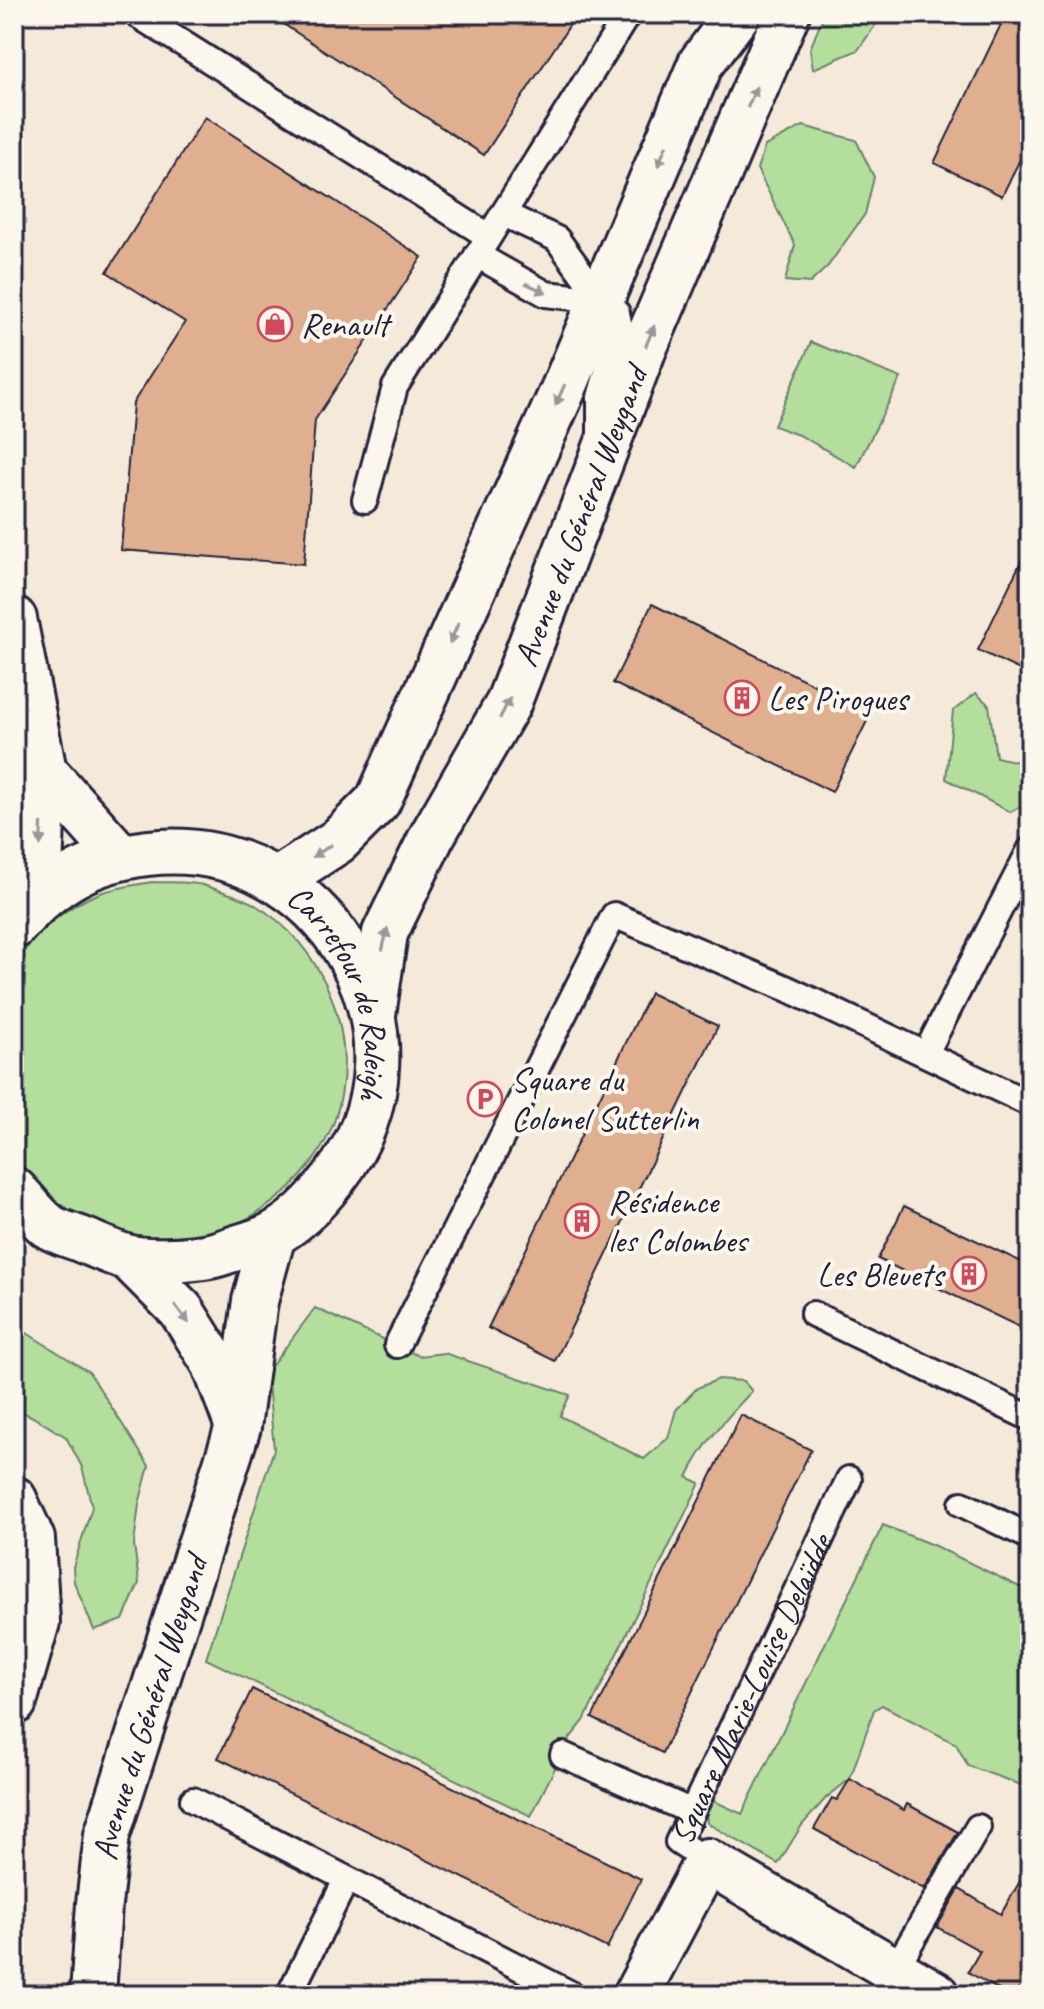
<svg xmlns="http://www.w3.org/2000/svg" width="1044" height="2009" viewBox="0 0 1044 2009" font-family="Caveat,sans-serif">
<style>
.green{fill:#b3de9c;stroke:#6a806c;stroke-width:2}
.building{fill:#dfaf90;stroke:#22223b;stroke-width:2}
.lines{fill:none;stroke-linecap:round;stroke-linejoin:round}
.service-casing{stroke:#22223b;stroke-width:30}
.minor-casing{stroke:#22223b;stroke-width:50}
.tertiary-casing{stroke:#22223b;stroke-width:50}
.secondary-casing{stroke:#22223b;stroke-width:50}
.service{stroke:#fbf7ec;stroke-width:24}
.minor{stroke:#fbf7ec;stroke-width:44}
.tertiary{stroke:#fbf7ec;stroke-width:44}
.secondary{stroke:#fbf7ec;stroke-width:44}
.oneway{fill:#99979c}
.labels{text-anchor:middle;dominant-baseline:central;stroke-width:8;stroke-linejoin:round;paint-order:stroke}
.poi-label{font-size:34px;fill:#22223b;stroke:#fbf7ec;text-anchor:start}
.street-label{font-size:34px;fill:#22223b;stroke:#fbf7ec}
</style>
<rect width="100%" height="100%" fill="#f5e9da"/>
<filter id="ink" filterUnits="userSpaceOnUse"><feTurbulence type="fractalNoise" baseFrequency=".0125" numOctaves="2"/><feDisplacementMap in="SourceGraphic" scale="16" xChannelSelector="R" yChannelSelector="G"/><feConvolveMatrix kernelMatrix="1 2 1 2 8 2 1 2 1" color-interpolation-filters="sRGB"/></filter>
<g filter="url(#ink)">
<path class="green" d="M 824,14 L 883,14 L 858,50 L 813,69 L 810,49 Z
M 803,126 L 856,140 L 874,177 L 865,214 L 828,266 L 810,283 L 785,281 L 795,245 L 757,169 L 765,146 Z
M 811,342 L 901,378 L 856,467 L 801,436 L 774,426 Z
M 976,693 L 989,705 L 996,757 L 1030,765 L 1030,802 L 1010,812 L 946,779 L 953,711 Z
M 152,882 C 169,883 190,881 206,886 C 221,891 239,896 252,903 C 326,945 363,1041 334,1122 C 311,1184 244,1236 177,1239 C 148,1240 122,1233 95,1223 C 72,1215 20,1178 14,1154 C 10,1140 14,1120 14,1106 C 14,1059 14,1013 14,967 C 32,934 68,904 103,892 C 119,887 136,885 152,882 Z
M 315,1308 L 419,1356 L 444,1353 L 570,1395 L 560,1416 L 644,1459 L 668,1438 L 676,1410 L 697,1388 L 719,1379 L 743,1381 L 752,1391 C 727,1417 703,1444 687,1477 L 700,1483 L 584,1721 L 570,1738 L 531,1816 L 206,1659 L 274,1449 L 267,1372 Z
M 14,1325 L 89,1372 L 149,1466 L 139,1504 L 134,1544 L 139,1583 L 123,1620 L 94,1630 L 74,1582 L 73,1567 L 92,1507 L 82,1467 L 66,1437 L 31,1416 L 14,1409 Z
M 883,1525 L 935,1546 L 1030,1592 L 1030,1788 L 968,1766 L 956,1744 L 882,1705 L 874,1710 L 850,1779 L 826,1798 L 802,1825 L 778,1864 L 707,1823 L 706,1814 L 714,1801 L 742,1814 Z"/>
<path class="building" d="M 268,14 L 577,14 L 484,155 Z
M 1006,14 L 1030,14 L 1030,139 L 1002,196 L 934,163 Z
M 205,117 L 422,257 L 315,420 L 304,564 L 121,550 L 133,403 L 185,322 L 107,272 Z
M 1030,543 L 1030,675 L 978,650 Z
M 652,604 L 871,713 L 832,792 L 613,683 Z
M 650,993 L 718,1026 L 555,1361 L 488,1328 Z
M 904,1206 L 1030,1266 L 1030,1332 L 878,1259 Z
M 741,1415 L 811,1450 L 662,1753 L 592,1718 Z
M 252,1689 L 641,1879 L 607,1948 L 218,1758 Z
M 850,1779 L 904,1810 L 907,1804 L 958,1832 L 924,1889 L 814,1829 L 832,1798 L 837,1800 Z
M 1030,1864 L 1030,1969 L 1015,1995 L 1008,1995 L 968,1972 L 980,1951 L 937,1927 L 959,1889 L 1001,1914 Z"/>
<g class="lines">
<g class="service-casing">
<g id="service">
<path d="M 136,14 L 488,236"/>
<path d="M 504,214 L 557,239 L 601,300 L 617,313 L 620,328 L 600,397 L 600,433"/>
<path d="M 477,255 L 546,294 L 601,300"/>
<path d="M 365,500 L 395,387 L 628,14"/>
<path d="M 926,1053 L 1030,850"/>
<path d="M 813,1314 L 1030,1418"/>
<path d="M 397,1345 L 614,915 L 788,989 L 1030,1104"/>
<path d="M 962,1504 L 1030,1537"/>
<path d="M 563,1755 L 690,1811"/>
<path d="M 193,1800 L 573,1995"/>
<path id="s1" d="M 707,1861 L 678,1842 L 849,1479"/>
<path d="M 289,1995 L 346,1880"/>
<path d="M 880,1995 L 978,1827"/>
</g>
</g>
<g class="minor-casing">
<path id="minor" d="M 14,1499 L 32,1539 L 37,1622 L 14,1702
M 636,1995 L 707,1861 L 937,1995"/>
</g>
<g class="tertiary-casing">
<g id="tertiary">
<path d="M 14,619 L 44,771 L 39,897"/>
<path d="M 44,771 L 120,856"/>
<path d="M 129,1258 L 181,1310 L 214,1363 L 237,1424"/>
<path id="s2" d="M 93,1995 L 99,1904 L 107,1835 L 238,1427 L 255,1301 L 273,1235"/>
</g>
</g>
<g class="secondary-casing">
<g id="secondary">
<path d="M 278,880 L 338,841 L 378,801 L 563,390 L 701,63 L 738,14"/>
<path id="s3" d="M 14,926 C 53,882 89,860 148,853 C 325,833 444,1036 334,1178 C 318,1199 297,1222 272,1235 C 257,1243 237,1247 221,1253 C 200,1260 147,1263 126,1257 C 110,1252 95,1245 80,1239 C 70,1235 56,1232 47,1225 C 35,1215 25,1201 14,1190"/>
<path id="s4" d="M 373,1015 L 385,933 L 432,836 L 508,704 L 643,351 L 787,14"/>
</g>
</g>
<use href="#service" class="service"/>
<use href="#minor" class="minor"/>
<use href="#tertiary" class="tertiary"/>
<use href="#secondary" class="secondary"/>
</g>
<defs><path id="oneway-solid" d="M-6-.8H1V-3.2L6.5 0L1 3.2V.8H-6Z" transform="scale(2)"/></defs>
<g class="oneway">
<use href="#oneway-solid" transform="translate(752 97) rotate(-67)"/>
<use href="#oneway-solid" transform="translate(662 156) rotate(113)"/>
<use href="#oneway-solid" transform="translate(536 288) rotate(24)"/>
<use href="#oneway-solid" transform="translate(650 336) rotate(-67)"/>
<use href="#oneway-solid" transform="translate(560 395) rotate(114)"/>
<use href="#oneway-solid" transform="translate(454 633) rotate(114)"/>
<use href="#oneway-solid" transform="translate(505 708) rotate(-63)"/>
<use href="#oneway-solid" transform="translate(41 834) rotate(93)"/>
<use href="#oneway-solid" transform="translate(322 851) rotate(147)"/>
<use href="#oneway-solid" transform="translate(385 939) rotate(-77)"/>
<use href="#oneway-solid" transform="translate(182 1314) rotate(53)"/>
</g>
</g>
<defs>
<g id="shop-ring" transform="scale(1.8)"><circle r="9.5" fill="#fbf7ec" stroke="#d1495b" stroke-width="1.5"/><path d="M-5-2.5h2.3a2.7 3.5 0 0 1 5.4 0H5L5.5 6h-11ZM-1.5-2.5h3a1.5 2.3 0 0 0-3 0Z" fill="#d1495b"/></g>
<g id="building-ring" transform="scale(1.8)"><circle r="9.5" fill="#fbf7ec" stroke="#d1495b" stroke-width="1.5"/><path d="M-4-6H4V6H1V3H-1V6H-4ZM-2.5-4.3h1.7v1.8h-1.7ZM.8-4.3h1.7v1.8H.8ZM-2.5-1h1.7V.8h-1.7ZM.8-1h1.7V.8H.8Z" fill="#d1495b"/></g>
<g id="parking-ring" transform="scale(1.8)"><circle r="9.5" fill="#fbf7ec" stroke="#d1495b" stroke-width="1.5"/><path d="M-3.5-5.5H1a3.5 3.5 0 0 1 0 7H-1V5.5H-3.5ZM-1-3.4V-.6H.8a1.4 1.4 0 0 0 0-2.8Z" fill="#d1495b"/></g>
</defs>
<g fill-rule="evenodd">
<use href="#shop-ring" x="275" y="324"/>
<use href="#building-ring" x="742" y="698"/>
<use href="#parking-ring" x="485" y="1099"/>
<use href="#building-ring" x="582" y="1221"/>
<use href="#building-ring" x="969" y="1274"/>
</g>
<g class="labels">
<g class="poi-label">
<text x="301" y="324">Renault</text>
<text x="768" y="698">Les Pirogues</text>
<text x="511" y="1079">Square du<tspan x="511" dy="39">Colonel Sutterlin</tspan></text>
<text x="608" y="1201">Résidence<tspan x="608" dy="39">les Colombes</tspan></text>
<text x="943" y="1274" text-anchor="end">Les Bleuets</text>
</g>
<g class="street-label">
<text stroke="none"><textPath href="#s4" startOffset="544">Avenue du Général Weygand</textPath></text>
<text stroke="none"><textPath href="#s3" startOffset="428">Carrefour de Raleigh</textPath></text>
<text stroke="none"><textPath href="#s1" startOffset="204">Square Marie-Louise Delaïdde</textPath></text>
<text stroke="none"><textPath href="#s2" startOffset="294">Avenue du Général Weygand</textPath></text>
</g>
</g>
<rect width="1044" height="2009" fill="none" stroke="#fbf7ec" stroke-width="48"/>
<rect x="24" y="24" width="996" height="1961" fill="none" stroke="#22223b" stroke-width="3" filter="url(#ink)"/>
</svg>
